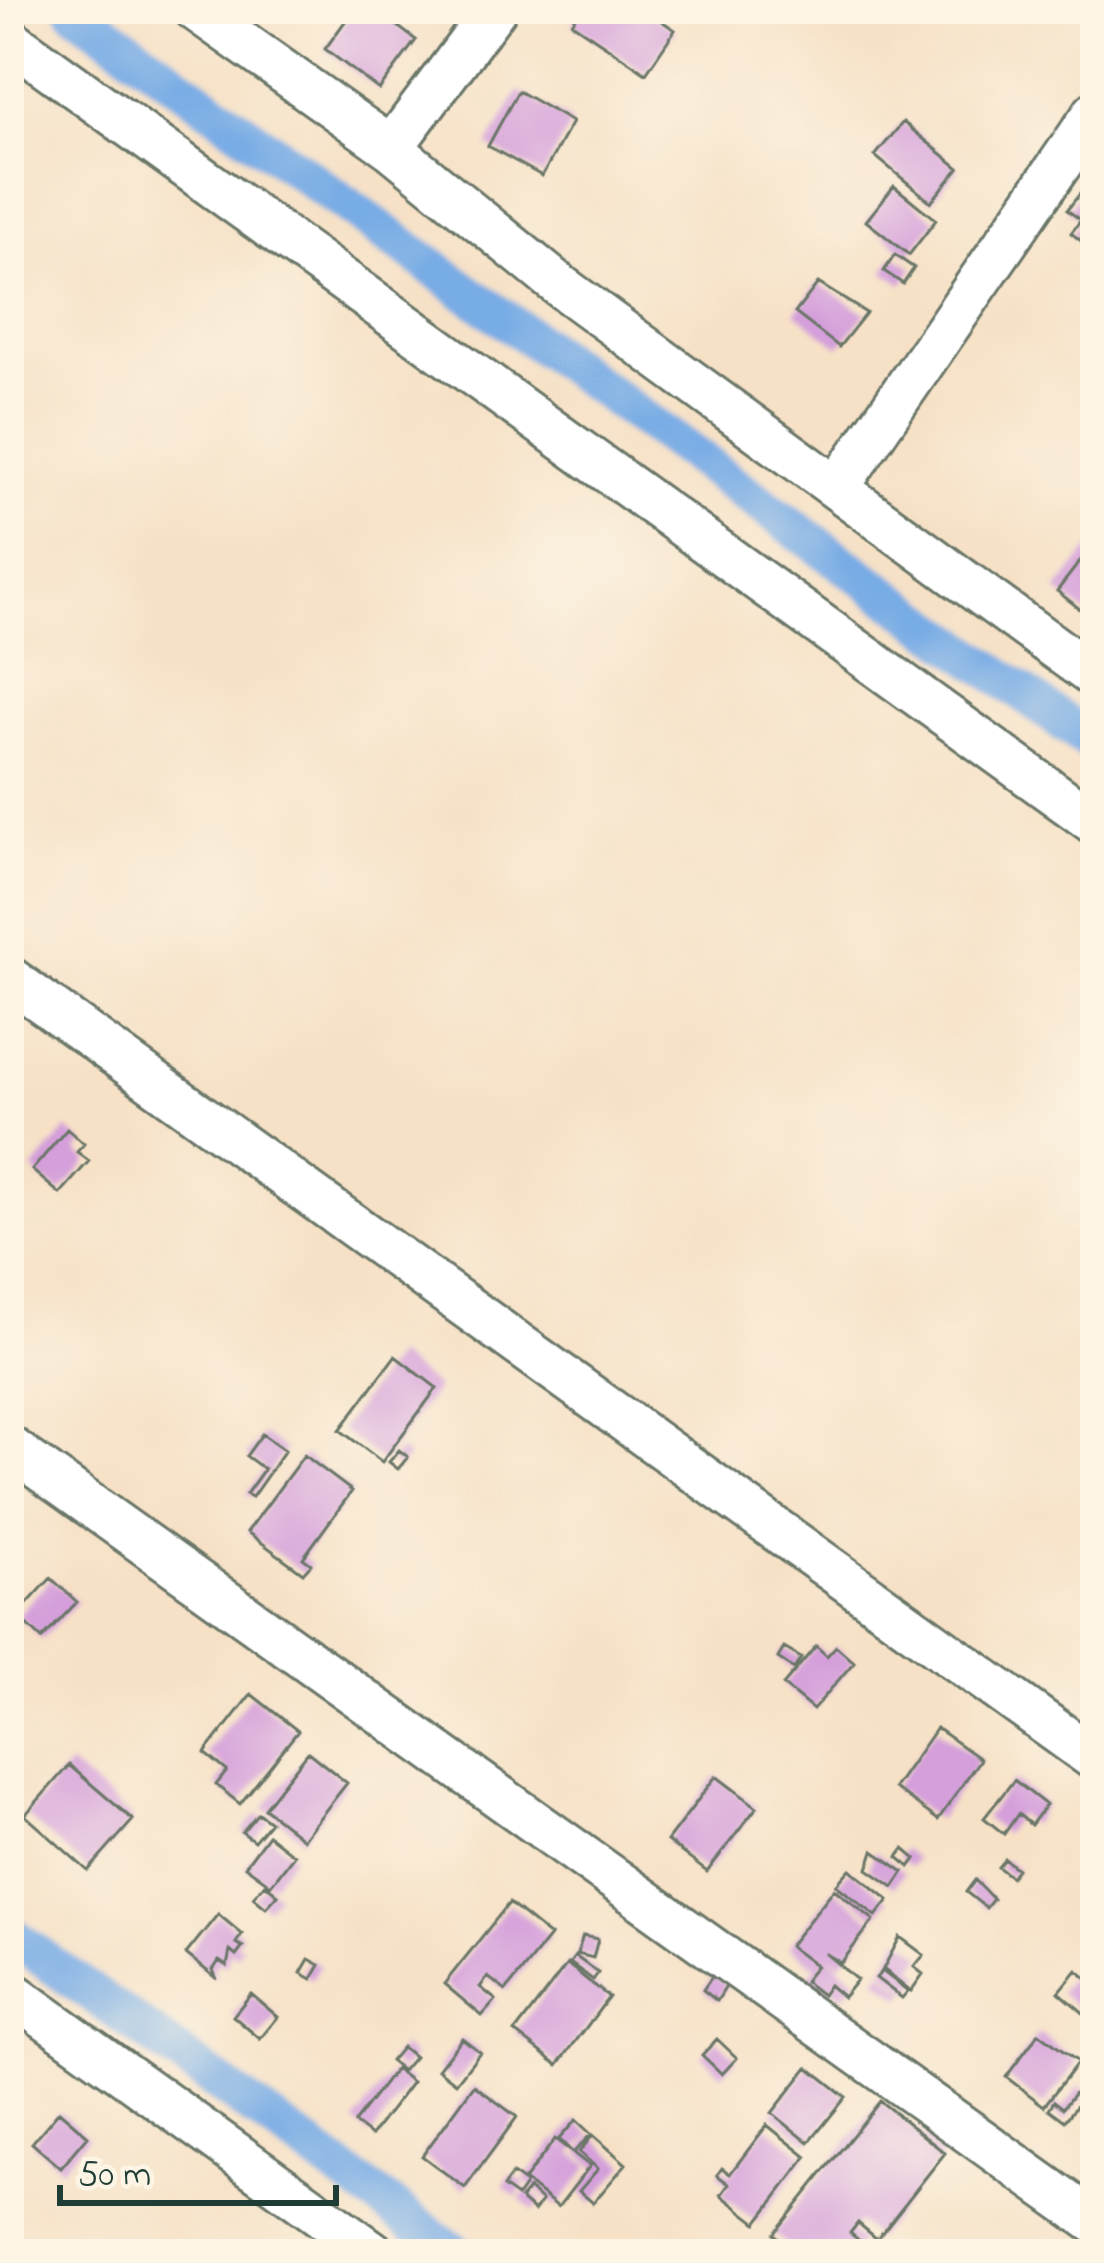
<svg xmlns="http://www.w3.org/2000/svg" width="1104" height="2263" viewBox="0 0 1104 2263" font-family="'Indie Flower',sans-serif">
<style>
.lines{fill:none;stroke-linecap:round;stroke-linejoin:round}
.canal{stroke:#78ace5;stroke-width:39}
.building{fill:#d49fda}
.minor-casing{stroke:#6a7667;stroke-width:48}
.minor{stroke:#fff;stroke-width:42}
</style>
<rect width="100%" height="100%" fill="#fcf5e5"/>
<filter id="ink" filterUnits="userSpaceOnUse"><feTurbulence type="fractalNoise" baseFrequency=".00833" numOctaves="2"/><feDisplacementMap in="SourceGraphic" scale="24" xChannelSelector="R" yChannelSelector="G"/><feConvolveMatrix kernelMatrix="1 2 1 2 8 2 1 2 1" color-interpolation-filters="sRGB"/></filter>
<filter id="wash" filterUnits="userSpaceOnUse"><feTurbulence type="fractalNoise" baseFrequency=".004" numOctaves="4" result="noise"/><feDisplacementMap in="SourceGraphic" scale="48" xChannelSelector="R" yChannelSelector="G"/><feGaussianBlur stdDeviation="2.7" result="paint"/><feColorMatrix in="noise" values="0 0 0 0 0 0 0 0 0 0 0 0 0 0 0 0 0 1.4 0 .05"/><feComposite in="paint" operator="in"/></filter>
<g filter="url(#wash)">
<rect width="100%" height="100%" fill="#f6e1c6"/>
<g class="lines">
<path class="canal" d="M 75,9 L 1095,745
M 9,1934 L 457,2254"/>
</g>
<g id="blocks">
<path class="building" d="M 354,9 L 375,9 L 416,40 L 379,90 L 325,49 Z
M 581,9 L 644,9 L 675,30 L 646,73 L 572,23 Z
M 518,91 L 572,122 L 542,176 L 488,146 Z
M 903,122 L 959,168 L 931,202 L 875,156 Z
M 1090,181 L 1095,185 L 1095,252 L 1071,233 L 1081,220 L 1067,210 Z
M 894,186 L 936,220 L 909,255 L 866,221 Z
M 895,255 L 914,268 L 903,284 L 884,271 Z
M 818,283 L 866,313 L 839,347 L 795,313 Z
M 1095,542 L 1095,621 L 1057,591 Z
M 67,1129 L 84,1144 L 77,1152 L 89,1161 L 60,1194 L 32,1170 Z
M 9,1188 L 22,1199 L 14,1209 L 9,1205 Z
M 395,1356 L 437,1388 L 382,1462 L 340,1430 Z
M 262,1434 L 285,1450 L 252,1497 L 246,1494 L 264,1469 L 246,1456 Z
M 399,1450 L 408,1457 L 398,1469 L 389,1462 Z
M 304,1455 L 352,1491 L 303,1558 L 311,1564 L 303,1573 L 247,1532 Z
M 51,1578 L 77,1602 L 42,1639 L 17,1615 Z
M 816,1646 L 827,1656 L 836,1646 L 854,1662 L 813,1710 L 783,1685 Z
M 784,1648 L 801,1658 L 794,1669 L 778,1658 Z
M 251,1694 L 298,1731 L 240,1804 L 216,1785 L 227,1771 L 205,1753 Z
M 936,1728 L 980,1759 L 938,1820 L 894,1788 Z
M 308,1752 L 347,1783 L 303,1839 L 264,1808 Z
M 69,1765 L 133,1820 L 88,1871 L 25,1815 Z
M 716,1776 L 757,1807 L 707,1872 L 667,1841 Z
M 1014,1780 L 1046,1805 L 1031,1825 L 1018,1814 L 1004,1834 L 984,1818 Z
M 258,1813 L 270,1822 L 254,1841 L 242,1832 Z
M 268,1835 L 294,1855 L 271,1885 L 245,1866 Z
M 904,1849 L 916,1859 L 910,1867 L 898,1857 Z
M 874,1851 L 904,1872 L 894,1887 L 868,1869 Z
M 1005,1859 L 1017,1869 L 1011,1877 L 998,1867 Z
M 850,1869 L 889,1900 L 876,1916 L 836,1885 Z
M 975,1880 L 993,1899 L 986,1908 L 966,1892 Z
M 265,1884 L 278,1895 L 266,1908 L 253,1897 Z
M 834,1889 L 874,1920 L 841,1963 L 825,1953 L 857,1980 L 843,1997 L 829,1985 L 822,1995 L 804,1981 L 816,1966 L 789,1946 Z
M 509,1903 L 550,1936 L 506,1991 L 488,1977 L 480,1987 L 496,2000 L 482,2016 L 444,1984 Z
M 218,1914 L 242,1934 L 236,1943 L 243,1947 L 236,1956 L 230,1951 L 227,1966 L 219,1961 L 213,1970 L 217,1979 L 186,1954 Z
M 583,1936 L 598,1939 L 593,1958 L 577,1954 Z
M 900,1937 L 924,1955 L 914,1967 L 923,1974 L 911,1991 L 883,1969 Z
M 575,1956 L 598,1973 L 593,1980 L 570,1963 Z
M 309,1959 L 320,1965 L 312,1979 L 301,1973 Z
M 567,1964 L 609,1997 L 558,2065 L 515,2032 Z
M 1077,1970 L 1095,1985 L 1095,2023 L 1059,1992 Z
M 882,1971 L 908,1991 L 902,1998 L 876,1978 Z
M 713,1975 L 727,1985 L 717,2001 L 703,1990 Z
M 251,1994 L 278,2017 L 260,2039 L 233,2016 Z
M 1039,2033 L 1078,2062 L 1044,2106 L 1006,2077 Z
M 462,2038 L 480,2052 L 456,2083 L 438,2069 Z
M 717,2039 L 737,2058 L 722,2074 L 702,2055 Z
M 402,2047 L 414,2057 L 402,2071 L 390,2061 Z
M 808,2067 L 846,2097 L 809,2143 L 772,2113 Z
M 395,2069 L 412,2082 L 371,2136 L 354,2123 Z
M 474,2085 L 517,2117 L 465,2188 L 422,2156 Z
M 1080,2086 L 1087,2092 L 1065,2121 L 1049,2109 L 1054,2101 L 1063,2108 Z
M 880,2101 L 945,2153 L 877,2239 L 858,2223 L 850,2233 L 861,2242 L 852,2254 L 798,2254 L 774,2234 Z
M 59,2111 L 88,2136 L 61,2168 L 32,2143 Z
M 576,2120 L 591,2134 L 573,2153 L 559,2139 Z
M 767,2125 L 807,2157 L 757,2223 L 721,2195 L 729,2184 L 717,2175 L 722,2168 L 730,2174 Z
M 593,2135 L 626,2164 L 593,2203 L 579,2191 L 598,2169 L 579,2152 Z
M 555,2139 L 590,2166 L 558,2207 L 524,2180 Z
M 512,2174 L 526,2184 L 517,2197 L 503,2187 Z
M 529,2189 L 542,2201 L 534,2211 L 520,2199 Z"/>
</g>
</g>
<g filter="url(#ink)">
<use href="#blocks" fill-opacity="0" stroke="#6a7667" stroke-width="3"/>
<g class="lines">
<g class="minor-casing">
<path id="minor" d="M 195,9 L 391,148 L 559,285 L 1095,677
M 9,39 L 1095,823
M 391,148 L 495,9
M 837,488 L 1095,113
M 9,978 L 1095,1759
M 9,1447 L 1095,2222
M 9,1991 L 375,2254"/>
</g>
<use href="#minor" class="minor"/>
</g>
</g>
<rect width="1104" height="2263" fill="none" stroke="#fcf5e5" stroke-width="48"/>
<path d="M60 2185v18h276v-18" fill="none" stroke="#1f3d34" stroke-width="6"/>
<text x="78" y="2185" font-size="36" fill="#1f3d34" stroke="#fcf5e5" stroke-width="9" paint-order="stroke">50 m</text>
</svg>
